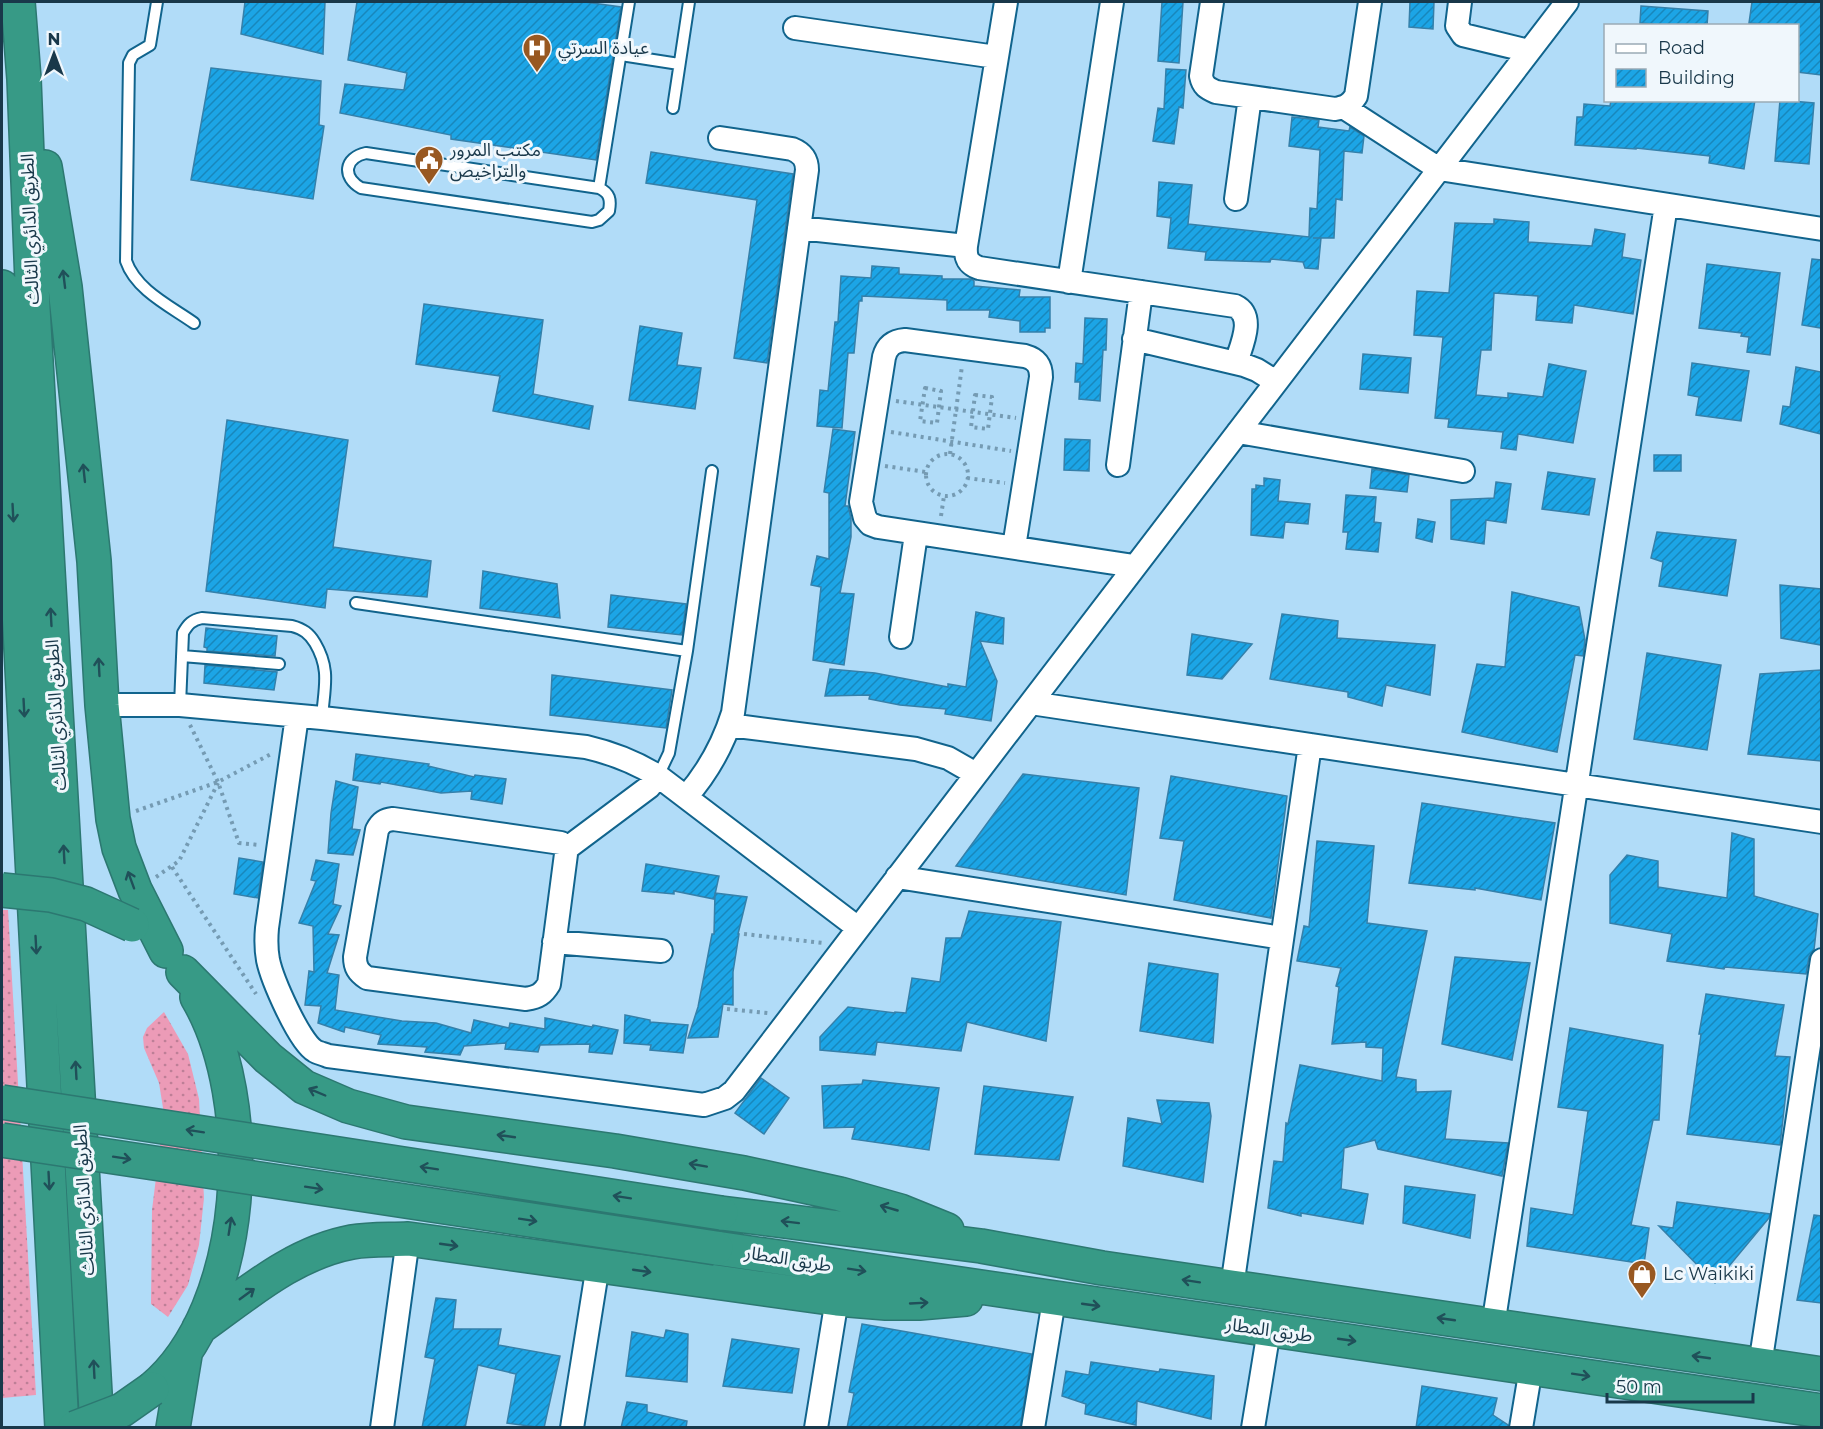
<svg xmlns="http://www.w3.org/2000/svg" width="1823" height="1429" viewBox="0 0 1823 1429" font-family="Montserrat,'Noto Sans Arabic',sans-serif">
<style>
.grass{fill:url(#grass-dots)}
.building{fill:url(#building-hatch);stroke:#3580aa;stroke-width:1.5}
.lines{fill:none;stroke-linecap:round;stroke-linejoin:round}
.lane-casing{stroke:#11648d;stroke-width:14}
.street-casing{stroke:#11648d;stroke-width:26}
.highway-casing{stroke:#2c7871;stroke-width:36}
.path{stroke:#759bb3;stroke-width:4;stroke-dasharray:3 4.5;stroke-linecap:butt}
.lane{stroke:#fff;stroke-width:10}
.street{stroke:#fff;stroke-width:22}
.highway{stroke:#379a86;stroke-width:33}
.highway-bridge-casing{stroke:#2c7871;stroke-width:36;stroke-linecap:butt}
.highway-bridge{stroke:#379a86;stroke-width:33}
.oneway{stroke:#205059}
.labels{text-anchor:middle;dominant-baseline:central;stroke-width:6;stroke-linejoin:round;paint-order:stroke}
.poi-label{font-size:18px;fill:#19384a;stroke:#f0f7fc;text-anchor:start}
.street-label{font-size:18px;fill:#19384a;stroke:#f0f7fc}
</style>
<defs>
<pattern id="grass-dots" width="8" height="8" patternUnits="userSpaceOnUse" patternTransform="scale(1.5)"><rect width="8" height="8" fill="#ec9bb7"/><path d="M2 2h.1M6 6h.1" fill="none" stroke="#be7f97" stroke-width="1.8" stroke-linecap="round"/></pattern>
<pattern id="building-hatch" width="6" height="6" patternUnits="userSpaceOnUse" patternTransform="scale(1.5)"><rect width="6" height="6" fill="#1ca5e6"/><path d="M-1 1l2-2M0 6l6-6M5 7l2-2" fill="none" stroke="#1887bc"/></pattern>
</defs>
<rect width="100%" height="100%" fill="#b1dcf8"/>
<path class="grass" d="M 2,910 L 8,910 L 36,1395 L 2,1398 Z
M 164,1012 L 188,1054 L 199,1099 L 204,1198 L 199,1245 L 188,1285 L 168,1317 L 151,1304 L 152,1210 L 164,1114 L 159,1083 L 144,1048 L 143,1037 L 147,1028 Z"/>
<path class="building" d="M 245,2 L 325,2 L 323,54 L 241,34 Z
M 357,2 L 585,2 L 621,7 L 596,160 L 451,139 L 451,135 L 340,113 L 345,84 L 404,90 L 407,73 L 348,60 Z
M 1162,2 L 1183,2 L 1179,63 L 1158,61 Z
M 1410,2 L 1434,2 L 1433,29 L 1409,27 Z
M 1752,2 L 1821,2 L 1821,75 L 1797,72 L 1797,26 L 1749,23 Z
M 1641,6 L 1708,11 L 1707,26 L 1653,26 L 1653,24 L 1640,23 Z
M 211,68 L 321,81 L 319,125 L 324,126 L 313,199 L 191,180 Z
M 1166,69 L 1186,70 L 1183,108 L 1179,107 L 1174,144 L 1153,141 L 1158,108 L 1164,109 Z
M 1611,100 L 1755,100 L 1744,169 L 1709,163 L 1710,156 L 1636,148 L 1636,149 L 1575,145 L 1577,117 L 1583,117 L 1584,104 L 1610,106 Z
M 1780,100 L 1814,103 L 1809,164 L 1775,161 Z
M 1292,117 L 1319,120 L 1318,127 L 1349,131 L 1350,127 L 1364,136 L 1362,153 L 1344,151 L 1342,200 L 1336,199 L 1334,238 L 1313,238 L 1321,238 L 1318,269 L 1305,268 L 1303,262 L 1271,259 L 1270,262 L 1205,260 L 1206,252 L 1168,248 L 1171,218 L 1157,216 L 1159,182 L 1192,185 L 1188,224 L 1309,237 L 1310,208 L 1317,209 L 1320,150 L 1289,146 Z
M 651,152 L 793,174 L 767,363 L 734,358 L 757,200 L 646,183 Z
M 1494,219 L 1529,222 L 1528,242 L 1592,246 L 1595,229 L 1625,234 L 1622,257 L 1641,260 L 1633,314 L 1574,305 L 1572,323 L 1536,320 L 1538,296 L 1494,293 L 1491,350 L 1481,350 L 1476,395 L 1508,398 L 1508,393 L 1543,397 L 1549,364 L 1586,371 L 1573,443 L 1518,434 L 1516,450 L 1501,448 L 1503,432 L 1448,427 L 1449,419 L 1435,418 L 1443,337 L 1414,335 L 1417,291 L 1449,293 L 1455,223 L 1494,224 Z
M 1812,259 L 1821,260 L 1821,328 L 1802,325 Z
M 1707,264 L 1780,273 L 1770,355 L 1747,352 L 1749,337 L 1741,336 L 1742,333 L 1699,328 Z
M 872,266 L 899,268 L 899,274 L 942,276 L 942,279 L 971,279 L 974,281 L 974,286 L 1020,290 L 1019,297 L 1050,297 L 1050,328 L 1045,328 L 1045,332 L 1020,332 L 1020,321 L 989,317 L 990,310 L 947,310 L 947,300 L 862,296 L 862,301 L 859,301 L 854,353 L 848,353 L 842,428 L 817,426 L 820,390 L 828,391 L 835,322 L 838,322 L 841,276 L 871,278 Z
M 424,304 L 543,320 L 533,394 L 593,406 L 589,429 L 493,411 L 500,376 L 416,364 Z
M 1085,318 L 1107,319 L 1106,350 L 1103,350 L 1100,401 L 1079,399 L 1080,382 L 1075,382 L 1076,363 L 1083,364 Z
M 640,326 L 682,333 L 677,365 L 701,368 L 695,409 L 629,400 Z
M 1363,354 L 1411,358 L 1408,393 L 1360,389 Z
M 1692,363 L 1749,371 L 1741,421 L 1696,415 L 1699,397 L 1688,395 Z
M 1796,367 L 1821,372 L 1821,434 L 1780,424 L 1783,406 L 1790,407 Z
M 227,420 L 348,440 L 333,547 L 431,561 L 427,597 L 327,589 L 325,608 L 206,591 Z
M 833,429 L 855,432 L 845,506 L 848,506 L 851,518 L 851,537 L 840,593 L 854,594 L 844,665 L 813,660 L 821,587 L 811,585 L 817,556 L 829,559 L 829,493 L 824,492 Z
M 1065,439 L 1090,440 L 1089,471 L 1064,470 Z
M 1654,455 L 1681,455 L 1681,471 L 1654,471 Z
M 1372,469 L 1409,475 L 1407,492 L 1370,488 Z
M 1548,472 L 1595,479 L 1589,515 L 1542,509 Z
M 1264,478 L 1280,480 L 1278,501 L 1310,504 L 1308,524 L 1285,522 L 1283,538 L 1251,535 L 1252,489 L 1256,489 L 1256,485 L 1264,486 Z
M 1496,482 L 1511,484 L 1506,523 L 1486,520 L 1484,544 L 1451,539 L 1451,500 L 1494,498 Z
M 1346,495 L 1376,497 L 1374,522 L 1381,523 L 1378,552 L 1346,549 L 1348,532 L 1343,532 Z
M 1418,519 L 1435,522 L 1432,542 L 1416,538 Z
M 1657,532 L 1736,540 L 1727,596 L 1659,586 L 1663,562 L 1651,558 Z
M 483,571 L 557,584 L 560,618 L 480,608 Z
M 1780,585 L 1821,589 L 1821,645 L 1781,638 Z
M 1512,592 L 1579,607 L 1585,640 L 1583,656 L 1575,655 L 1557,752 L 1462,732 L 1477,664 L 1505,667 Z
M 611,595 L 686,604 L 682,635 L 608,627 Z
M 976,612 L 1004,618 L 1003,644 L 980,641 L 997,681 L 991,721 L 945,714 L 946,709 L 900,705 L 869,699 L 870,695 L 825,696 L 830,669 L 875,673 L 948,687 L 948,684 L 966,687 Z
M 1282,614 L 1338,621 L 1337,638 L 1435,645 L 1430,695 L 1386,685 L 1382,706 L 1348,697 L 1348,692 L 1270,679 Z
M 206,628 L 277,636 L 275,656 L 207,651 L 207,648 L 204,647 Z
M 1192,634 L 1252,644 L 1222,679 L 1187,675 Z
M 1647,653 L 1721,665 L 1707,750 L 1634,739 Z
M 205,665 L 277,672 L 274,690 L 204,683 Z
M 1821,670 L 1821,761 L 1748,754 L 1760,674 Z
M 552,675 L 672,690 L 666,728 L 550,715 Z
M 356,754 L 429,764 L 428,766 L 474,777 L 475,775 L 506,779 L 502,804 L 471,799 L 472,791 L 441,793 L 381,782 L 380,784 L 353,780 Z
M 1023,774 L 1139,788 L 1126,895 L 956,866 Z
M 1171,776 L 1287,796 L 1271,918 L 1174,900 L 1184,841 L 1160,838 Z
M 336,781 L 358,787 L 352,829 L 360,830 L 353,855 L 328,853 L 331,813 Z
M 1422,803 L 1555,823 L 1541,900 L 1475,888 L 1475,890 L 1409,883 Z
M 1732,833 L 1754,839 L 1754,896 L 1818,914 L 1814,950 L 1809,957 L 1806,974 L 1725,967 L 1724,969 L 1667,961 L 1672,934 L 1610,923 L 1610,875 L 1627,855 L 1658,861 L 1658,887 L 1727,898 Z
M 1317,841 L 1374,846 L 1367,923 L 1427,931 L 1396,1077 L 1416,1080 L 1416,1092 L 1451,1091 L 1445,1139 L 1508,1143 L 1502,1176 L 1378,1149 L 1375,1140 L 1344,1148 L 1341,1189 L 1368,1194 L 1363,1224 L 1301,1213 L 1301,1216 L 1268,1208 L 1274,1161 L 1283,1162 L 1286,1123 L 1288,1124 L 1300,1065 L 1382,1081 L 1383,1048 L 1366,1047 L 1366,1042 L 1332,1044 L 1339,987 L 1336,986 L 1341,968 L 1297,961 L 1304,926 L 1309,927 Z
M 239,858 L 263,862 L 258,898 L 234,894 Z
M 316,860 L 339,864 L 333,904 L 341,906 L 328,934 L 339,935 L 327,973 L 339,975 L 335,1010 L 402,1021 L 436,1023 L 471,1033 L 474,1020 L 509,1028 L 510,1023 L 545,1029 L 545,1018 L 592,1027 L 593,1025 L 618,1030 L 612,1054 L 589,1052 L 590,1044 L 540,1045 L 538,1052 L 505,1049 L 506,1043 L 464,1046 L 460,1055 L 425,1052 L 427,1047 L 378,1044 L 381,1035 L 345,1027 L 344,1032 L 318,1023 L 321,1006 L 305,1005 L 309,971 L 314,972 L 313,926 L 299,923 L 316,881 L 311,880 Z
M 646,864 L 719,876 L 714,899 L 674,891 L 674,894 L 642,891 Z
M 715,893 L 747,897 L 738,934 L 739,934 L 733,972 L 733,1005 L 723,1004 L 718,1037 L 688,1038 L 698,1007 L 712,934 L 714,934 Z
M 969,911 L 1061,922 L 1046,1041 L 967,1022 L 961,1051 L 877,1042 L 875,1055 L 820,1050 L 820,1037 L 848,1007 L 895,1013 L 895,1012 L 906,1013 L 912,978 L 940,982 L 946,938 L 961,938 Z
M 1455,957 L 1530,963 L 1512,1060 L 1442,1044 Z
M 1149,963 L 1218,974 L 1213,1043 L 1140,1031 Z
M 1706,994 L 1784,1005 L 1775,1056 L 1790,1057 L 1780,1145 L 1687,1134 L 1701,1034 L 1699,1034 Z
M 625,1015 L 650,1020 L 650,1022 L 688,1025 L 683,1053 L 650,1050 L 651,1045 L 624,1043 Z
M 1570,1028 L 1663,1045 L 1659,1120 L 1653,1120 L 1631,1225 L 1649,1228 L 1644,1264 L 1527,1246 L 1531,1208 L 1573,1215 L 1588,1111 L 1558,1107 Z
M 761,1078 L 789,1098 L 764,1134 L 735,1113 Z
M 863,1080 L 939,1088 L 929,1150 L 852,1139 L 855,1127 L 824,1128 L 822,1086 L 862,1084 Z
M 984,1086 L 1073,1097 L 1059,1160 L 975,1154 Z
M 1157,1100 L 1209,1103 L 1211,1116 L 1203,1182 L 1123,1166 L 1128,1118 L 1162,1124 Z
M 1405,1186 L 1475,1195 L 1470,1238 L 1403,1223 Z
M 1677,1202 L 1770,1214 L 1769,1218 L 1715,1283 L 1659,1226 L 1673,1228 Z
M 1814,1215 L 1821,1216 L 1821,1303 L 1797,1300 Z
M 436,1298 L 456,1300 L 453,1329 L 501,1329 L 498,1345 L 560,1356 L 544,1428 L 507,1423 L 516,1374 L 478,1365 L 465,1428 L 422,1428 L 435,1359 L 425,1357 Z
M 862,1324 L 1032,1354 L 1020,1428 L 847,1428 L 854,1393 L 849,1392 Z
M 666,1330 L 688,1334 L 687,1382 L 626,1376 L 632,1332 L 664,1338 Z
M 732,1339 L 799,1349 L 792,1393 L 723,1386 Z
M 1091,1362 L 1159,1372 L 1160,1369 L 1214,1376 L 1211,1419 L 1137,1401 L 1136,1425 L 1085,1414 L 1086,1404 L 1062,1396 L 1066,1371 L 1089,1375 Z
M 1422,1386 L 1497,1398 L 1493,1415 L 1508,1425 L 1508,1428 L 1416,1428 Z
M 627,1402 L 647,1405 L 647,1412 L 687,1421 L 686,1428 L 621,1428 Z"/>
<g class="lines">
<g class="lane-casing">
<path id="lane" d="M 157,2 L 150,45 L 133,55 L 129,63 L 126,261 C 136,290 170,306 194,323
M 621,55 L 679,64
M 673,108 L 689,2
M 366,153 L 599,188 C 610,193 611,200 609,211 L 599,220 L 592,222 L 361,188 C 342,177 344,158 366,153 Z
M 599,188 L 629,2
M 356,603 L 687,651
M 182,656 L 279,664
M 180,705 L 183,633 C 188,624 192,620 202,618 L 292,626 C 303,629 309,633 315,643 C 331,670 324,688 322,718
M 658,776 L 669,753 L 687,651 L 712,471"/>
</g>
<g class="street-casing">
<path id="street" d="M 1006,2 L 966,246 C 965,258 968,264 979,268 L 1235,306 C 1256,316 1241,346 1236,363
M 1212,2 L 1201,76 C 1203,86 1207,88 1216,92 L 1335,109 C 1346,107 1350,105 1356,96 L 1370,2
M 1460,2 L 1457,26 L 1463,35 L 1529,51
M 795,28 L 996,57
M 1345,108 L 1439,169 L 1822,229
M 1236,199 L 1250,97
M 799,228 L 966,246
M 1069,282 L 1112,2
M 1134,339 L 1244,365 L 1257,370 L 1276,382
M 1238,432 L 1463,471
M 1118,465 L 1141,292
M 1014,547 L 1041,377 C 1041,365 1036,359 1025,356 L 905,340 C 893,341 887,346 884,357 L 861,502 L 865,518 L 870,524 L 878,527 L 1134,566
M 901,637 L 916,534
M 1031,703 L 1822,822
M 102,705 L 180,705 L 322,718 L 586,747 C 612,753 635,762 658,776 L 858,928
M 297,716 L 267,928 C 266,939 266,949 268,960 C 272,979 299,1042 315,1051 C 318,1053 324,1054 328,1056 L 704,1105 L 725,1098 L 734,1091 L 1567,2
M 729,725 L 916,749 L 948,758 L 976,774
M 686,797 C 708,772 723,745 733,713 L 807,170 C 807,159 802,153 792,149 L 720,138
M 393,819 L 561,843 L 566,849 L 566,854 L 549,984 C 543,994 538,997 526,999 L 367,978 C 358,972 355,967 355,957 L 377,830 C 381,822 385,820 393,819 Z
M 566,849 L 649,787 L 658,776
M 897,877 L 1282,938
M 554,942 L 661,951
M 1232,1287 L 1310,745
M 1493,1326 L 1666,205
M 1760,1365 L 1822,960
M 382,1428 L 408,1239
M 572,1428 L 598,1265
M 816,1428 L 837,1299
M 1033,1428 L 1054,1300
M 1253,1428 L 1269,1330
M 1521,1428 L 1531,1368"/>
</g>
<g class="highway-casing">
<path id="highway" d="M 18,2 L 24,79 L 33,308 L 97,1428
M 45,167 L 65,287 L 94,561 L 102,705 L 113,819 L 119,848 L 135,890 L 166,951
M 2,287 L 62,1428
M 183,972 L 268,1058 L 304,1087 L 348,1106 L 406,1122 L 615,1151 L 744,1173 L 840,1194 L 900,1211 L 947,1230
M 721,1213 L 981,1246 L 1102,1268 L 1822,1374
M 716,1248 C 1084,1305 1453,1356 1822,1411
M 199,1328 C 247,1294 293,1253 352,1242 C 370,1239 390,1240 408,1239 L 837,1299 L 886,1303 L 919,1303 L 966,1299
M 152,1389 C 249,1308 258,1100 197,997
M 173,1428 L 185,1355"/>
</g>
<path class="path" d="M 925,388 L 941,391 L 937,423 L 920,421 Z
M 975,395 L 992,397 L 988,429 L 971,427 Z
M 896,401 L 1016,418
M 891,432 L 1011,451
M 950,454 L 962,366
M926 475a21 21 0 1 1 42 0a21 21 0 1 1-42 0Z
M 885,466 L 926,472
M 967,478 L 1005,483
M 941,516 L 944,496
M 190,725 L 218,782 L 239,843 L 260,845
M 136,811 L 218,782 L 273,753
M 172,867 L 256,994
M 156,877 L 179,861 L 218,783
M 744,934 L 823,943
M 727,1009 L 768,1013"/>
<use href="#lane" class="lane"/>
<use href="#street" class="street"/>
<use href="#highway" class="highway"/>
<g class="highway-bridge-casing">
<path id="highway-bridge" d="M 2,890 L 51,895 L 86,904 L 132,925
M 2,1102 L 721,1213
M 2,1140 L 716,1248
M 75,1428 L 122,1410 L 152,1389"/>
</g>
<use href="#highway-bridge" class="highway-bridge"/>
</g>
<defs><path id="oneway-shaft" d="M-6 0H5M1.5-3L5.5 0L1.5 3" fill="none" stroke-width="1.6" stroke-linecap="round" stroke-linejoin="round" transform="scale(1.5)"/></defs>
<g class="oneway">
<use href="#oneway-shaft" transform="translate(64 279) rotate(-97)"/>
<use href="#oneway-shaft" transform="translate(84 473) rotate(-96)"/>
<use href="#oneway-shaft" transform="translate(13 513) rotate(87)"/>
<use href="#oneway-shaft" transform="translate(51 617) rotate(-93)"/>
<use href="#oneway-shaft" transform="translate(99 667) rotate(-93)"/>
<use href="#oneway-shaft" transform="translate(24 708) rotate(87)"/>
<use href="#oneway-shaft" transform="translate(64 854) rotate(-93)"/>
<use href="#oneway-shaft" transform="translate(131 880) rotate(-110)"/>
<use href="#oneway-shaft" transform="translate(36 945) rotate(87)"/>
<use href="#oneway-shaft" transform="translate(76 1070) rotate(-93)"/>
<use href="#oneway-shaft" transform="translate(317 1092) rotate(-157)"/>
<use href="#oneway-shaft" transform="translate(195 1131) rotate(-171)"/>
<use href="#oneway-shaft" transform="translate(506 1136) rotate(-172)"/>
<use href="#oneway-shaft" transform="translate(122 1158) rotate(9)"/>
<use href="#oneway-shaft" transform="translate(698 1165) rotate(-170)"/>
<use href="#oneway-shaft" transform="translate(429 1168) rotate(-171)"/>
<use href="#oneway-shaft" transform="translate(49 1181) rotate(87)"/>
<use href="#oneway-shaft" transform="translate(314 1188) rotate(9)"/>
<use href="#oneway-shaft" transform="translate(622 1197) rotate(-171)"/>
<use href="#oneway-shaft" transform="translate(889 1208) rotate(-164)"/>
<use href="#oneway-shaft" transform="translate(528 1220) rotate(9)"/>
<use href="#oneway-shaft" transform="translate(790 1222) rotate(-173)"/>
<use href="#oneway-shaft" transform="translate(230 1226) rotate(-81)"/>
<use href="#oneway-shaft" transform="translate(449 1245) rotate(8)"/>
<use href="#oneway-shaft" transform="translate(857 1270) rotate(9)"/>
<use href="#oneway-shaft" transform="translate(642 1271) rotate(8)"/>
<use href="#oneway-shaft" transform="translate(1191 1281) rotate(-171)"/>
<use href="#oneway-shaft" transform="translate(247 1294) rotate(-36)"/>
<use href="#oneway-shaft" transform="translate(919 1303) rotate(-3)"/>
<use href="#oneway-shaft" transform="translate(1091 1305) rotate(8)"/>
<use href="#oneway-shaft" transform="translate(1446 1319) rotate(-172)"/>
<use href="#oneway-shaft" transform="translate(1347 1340) rotate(8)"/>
<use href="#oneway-shaft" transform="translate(1701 1357) rotate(-172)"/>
<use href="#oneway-shaft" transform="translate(94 1369) rotate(-93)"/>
<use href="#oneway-shaft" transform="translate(1581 1375) rotate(9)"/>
</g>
<defs>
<g id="hospital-pin" transform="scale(1.5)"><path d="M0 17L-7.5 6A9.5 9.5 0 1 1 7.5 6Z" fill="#985821" stroke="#f0f7fc"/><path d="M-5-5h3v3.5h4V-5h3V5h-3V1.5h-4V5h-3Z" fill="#fff"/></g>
<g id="civic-pin" transform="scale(1.5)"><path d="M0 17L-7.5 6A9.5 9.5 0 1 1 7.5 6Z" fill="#985821" stroke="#f0f7fc"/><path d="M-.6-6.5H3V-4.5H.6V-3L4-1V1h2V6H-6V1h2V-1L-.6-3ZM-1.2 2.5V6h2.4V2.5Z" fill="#fff"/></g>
<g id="shop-pin" transform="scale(1.5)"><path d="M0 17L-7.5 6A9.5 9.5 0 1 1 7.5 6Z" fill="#985821" stroke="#f0f7fc"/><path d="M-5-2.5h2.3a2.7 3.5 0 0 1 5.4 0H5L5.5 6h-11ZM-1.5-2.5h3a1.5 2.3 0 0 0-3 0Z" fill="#fff"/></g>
</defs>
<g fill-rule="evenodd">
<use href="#hospital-pin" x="537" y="48"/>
<use href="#civic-pin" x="429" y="160"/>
<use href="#shop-pin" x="1642" y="1274"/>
</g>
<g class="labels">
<g class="poi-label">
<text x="558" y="48">عيادة السرتي</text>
<text x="450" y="150">مكتب المرور<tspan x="450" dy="21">والتراخيص</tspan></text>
<text x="1663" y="1274">Lc Waikiki</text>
</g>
<g class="street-label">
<text transform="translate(30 229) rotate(-92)">الطريق الدائري الثالث</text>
<text transform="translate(56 715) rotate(-93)">الطريق الدائري الثالث</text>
<text transform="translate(84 1200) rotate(-93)">الطريق الدائري الثالث</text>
<text transform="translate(788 1259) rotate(9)">طريق المطار</text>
<text transform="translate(1269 1330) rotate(8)">طريق المطار</text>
</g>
</g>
<rect width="1823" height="1429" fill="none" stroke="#19384a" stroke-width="6"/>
<rect x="1604" y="24" width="195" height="78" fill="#f0f7fc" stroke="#9aabb5" stroke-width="1.5"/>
<rect x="1616" y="44" width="30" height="9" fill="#ffffff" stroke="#9aabb5" stroke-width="1.5"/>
<text x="1658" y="54" font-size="18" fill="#19384a">Road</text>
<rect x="1616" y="69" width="30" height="18" fill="url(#building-hatch)" stroke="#9aabb5" stroke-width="1.5"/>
<text x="1658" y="84" font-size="18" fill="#19384a">Building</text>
<g transform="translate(54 54)" stroke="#f0f7fc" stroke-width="4.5" paint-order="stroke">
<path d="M0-4.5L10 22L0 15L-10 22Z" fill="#19384a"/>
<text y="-9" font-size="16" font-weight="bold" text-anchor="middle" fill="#19384a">N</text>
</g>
<path d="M1607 1393v9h146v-9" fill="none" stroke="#19384a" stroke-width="3"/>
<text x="1616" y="1393" font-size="18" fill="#19384a" stroke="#f0f7fc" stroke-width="4.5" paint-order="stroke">50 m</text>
</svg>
